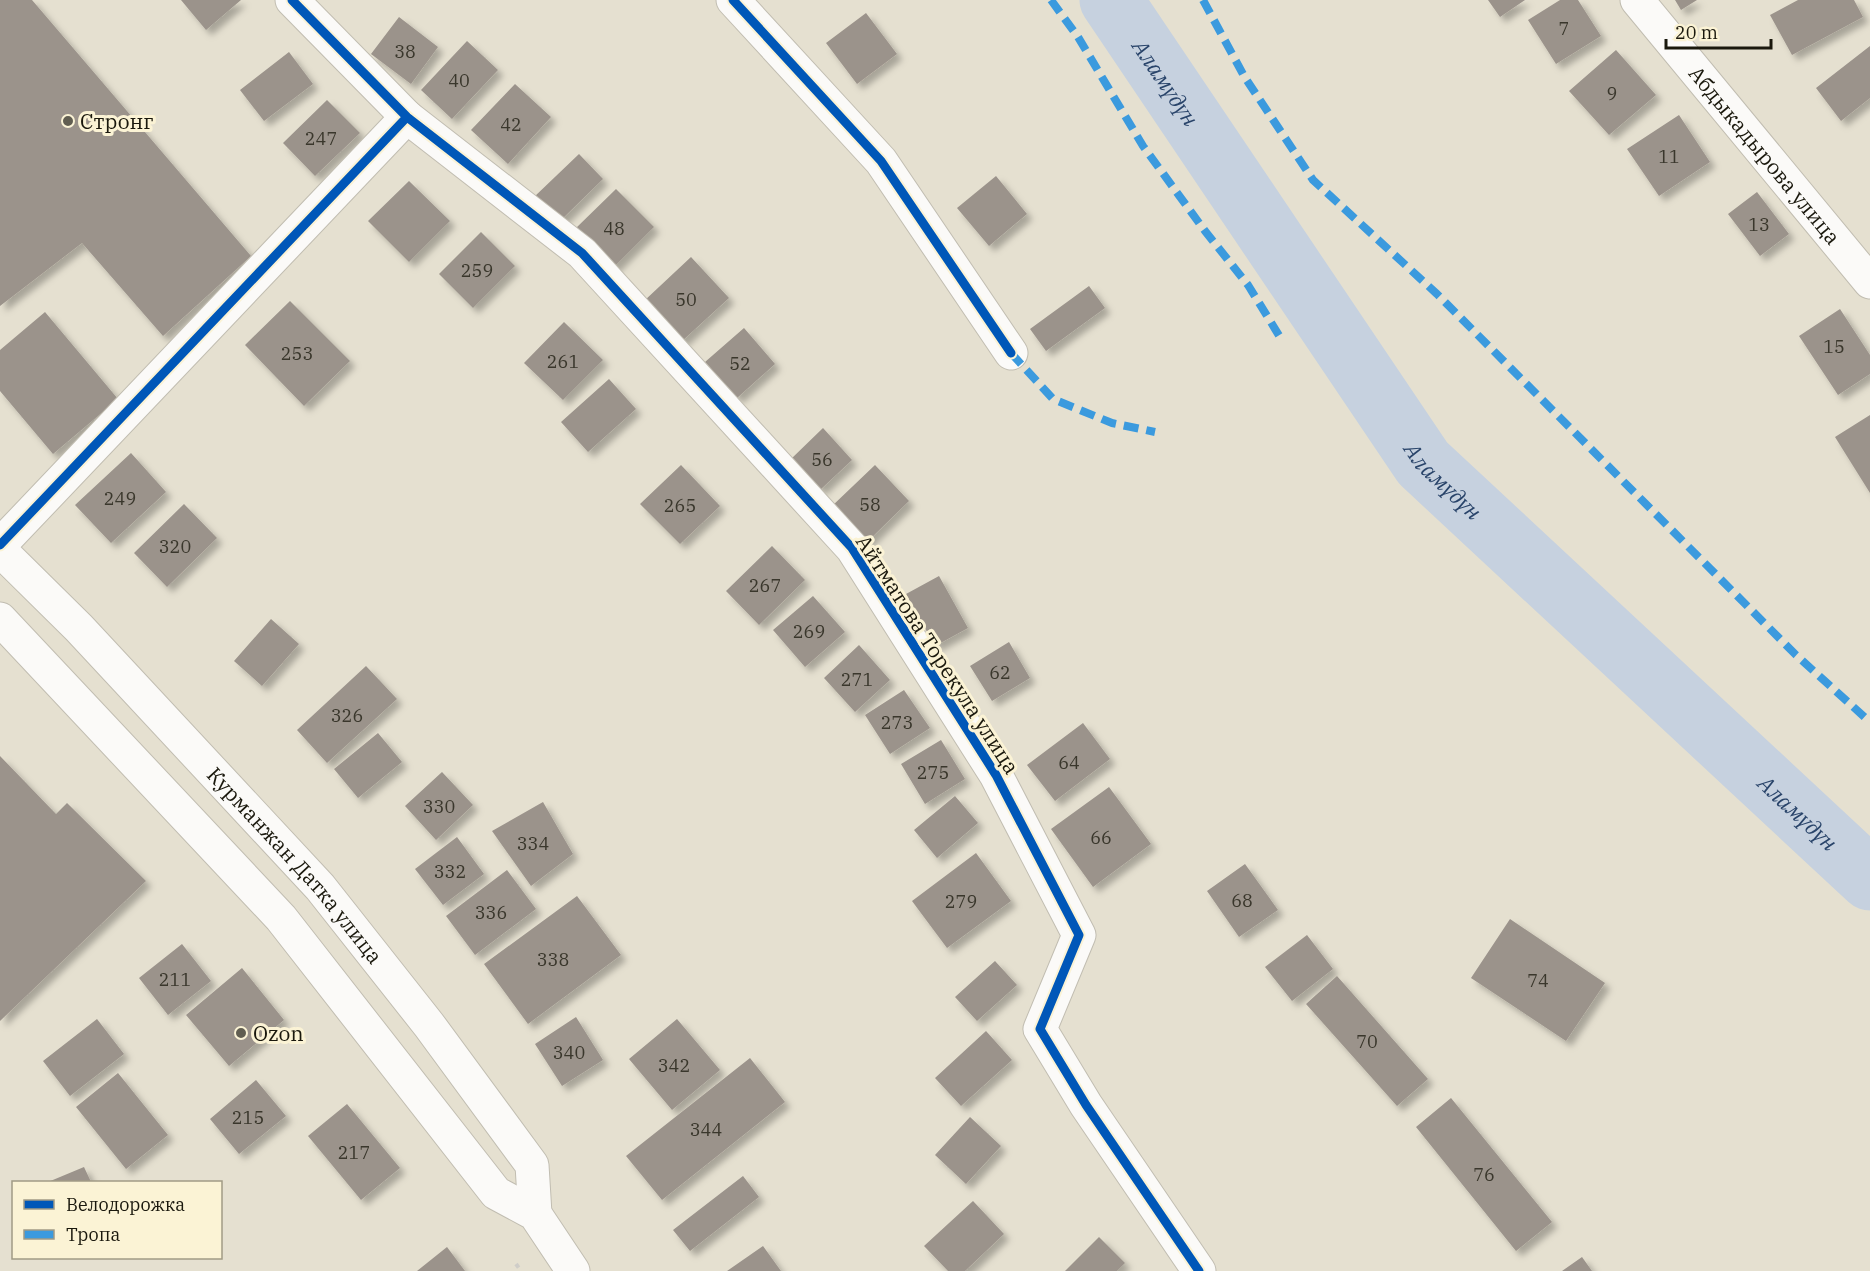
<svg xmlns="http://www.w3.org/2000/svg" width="1870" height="1271" viewBox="0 0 1870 1271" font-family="'IBM Plex Serif',serif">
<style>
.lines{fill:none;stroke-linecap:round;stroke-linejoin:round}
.river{stroke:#c6d1df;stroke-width:63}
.building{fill:#9b938b;filter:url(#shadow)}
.minor-casing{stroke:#c1bdb1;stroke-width:35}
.major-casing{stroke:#c1bdb1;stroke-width:35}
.path{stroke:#cfcdc8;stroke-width:4;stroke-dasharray:4.5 4.5;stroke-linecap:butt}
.minor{stroke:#fbfaf8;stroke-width:33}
.major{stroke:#fbfaf8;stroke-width:33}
.quiet{stroke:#3b9ade;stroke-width:8;stroke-dasharray:15 8;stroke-linecap:butt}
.cycleway-casing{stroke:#fbf3d5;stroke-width:13}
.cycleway{stroke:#0057b8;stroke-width:9}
.poi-dot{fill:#615e51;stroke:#fbf3d5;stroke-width:2}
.labels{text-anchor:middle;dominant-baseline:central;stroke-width:6;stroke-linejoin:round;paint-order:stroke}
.number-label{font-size:18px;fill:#3a372c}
.poi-label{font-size:21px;fill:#1a180d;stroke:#fbf3d5;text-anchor:start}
.street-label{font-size:21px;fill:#1a180d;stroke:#fbf3d5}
.water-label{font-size:22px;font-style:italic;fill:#29446a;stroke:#fbf3d5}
</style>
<defs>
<filter id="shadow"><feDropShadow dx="5.5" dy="5.5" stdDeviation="3" flood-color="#0004"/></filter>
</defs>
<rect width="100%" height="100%" fill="#e5e0d0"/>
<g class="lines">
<path class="river" id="s1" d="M 1111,0 L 1423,463 L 1870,879"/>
</g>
<path class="building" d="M 0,0 L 32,0 L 251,256 L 163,336 L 82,243 L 0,306 Z
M 181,0 L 241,0 L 206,30 Z
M 1488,0 L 1525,0 L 1500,17 Z
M 1560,0 L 1578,0 L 1601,36 L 1556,64 L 1528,20 Z
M 1675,0 L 1697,0 L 1681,10 Z
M 1798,0 L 1854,0 L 1863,17 L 1792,55 L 1770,15 Z
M 866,13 L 897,54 L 857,84 L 826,43 Z
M 399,17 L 438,47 L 411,84 L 371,54 Z
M 467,41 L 498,70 L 452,119 L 421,90 Z
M 1870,46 L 1870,98 L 1841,121 L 1816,88 Z
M 1616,50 L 1656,95 L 1609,135 L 1569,91 Z
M 289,52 L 313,84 L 264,121 L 240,90 Z
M 515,84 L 551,117 L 508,164 L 471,130 Z
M 327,100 L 360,133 L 315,176 L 283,143 Z
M 1679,115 L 1710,162 L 1659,196 L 1627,149 Z
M 579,154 L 603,179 L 558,223 L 533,198 Z
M 996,176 L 1027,214 L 989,246 L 957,208 Z
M 409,181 L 450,221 L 409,262 L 368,221 Z
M 616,189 L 654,227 L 613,268 L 575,229 Z
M 1757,192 L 1789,234 L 1760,256 L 1728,214 Z
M 481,232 L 515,266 L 473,308 L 439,274 Z
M 691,257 L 729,298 L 681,342 L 644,301 Z
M 1089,286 L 1105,308 L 1046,351 L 1030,329 Z
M 290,301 L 350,361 L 304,406 L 245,345 Z
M 1840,309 L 1870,355 L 1870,374 L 1838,395 L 1799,336 Z
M 45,312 L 118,399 L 53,454 L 0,391 L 0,350 Z
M 564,322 L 603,360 L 563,400 L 524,363 Z
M 744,328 L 775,364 L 737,398 L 705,362 Z
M 609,379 L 636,409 L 588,452 L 561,422 Z
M 1870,415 L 1870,493 L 1835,437 Z
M 823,428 L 852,460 L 820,490 L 791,459 Z
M 131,453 L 166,492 L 111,543 L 75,505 Z
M 681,465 L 720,506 L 680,544 L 640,504 Z
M 875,465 L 909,501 L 866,543 L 831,507 Z
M 184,504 L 217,538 L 167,587 L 134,553 Z
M 772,546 L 805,580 L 759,625 L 726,591 Z
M 939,576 L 968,628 L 935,646 L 906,594 Z
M 813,596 L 845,632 L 805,667 L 773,630 Z
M 271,619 L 299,644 L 262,686 L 234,661 Z
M 1009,642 L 1030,678 L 992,701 L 970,666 Z
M 859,645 L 890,680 L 855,712 L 824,678 Z
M 366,666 L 397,699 L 327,763 L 297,730 Z
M 904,690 L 930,728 L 890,754 L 865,715 Z
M 1083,723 L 1110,759 L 1055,801 L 1027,765 Z
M 378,733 L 402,762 L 358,798 L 334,769 Z
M 941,740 L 965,779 L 925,804 L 901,764 Z
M 0,756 L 56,814 L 67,803 L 146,881 L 0,1021 Z
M 442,772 L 473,805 L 436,840 L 405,806 Z
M 1109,787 L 1151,844 L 1093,887 L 1051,829 Z
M 955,796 L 978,823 L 937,858 L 914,830 Z
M 543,802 L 573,854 L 531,886 L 492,831 Z
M 457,837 L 484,874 L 443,905 L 415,869 Z
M 976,853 L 1011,901 L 947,948 L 912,901 Z
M 1245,864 L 1278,910 L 1239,937 L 1207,891 Z
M 507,870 L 536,909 L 475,955 L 446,916 Z
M 577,896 L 621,955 L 528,1024 L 484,964 Z
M 1510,919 L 1605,983 L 1566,1041 L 1471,978 Z
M 1307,935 L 1333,969 L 1292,1001 L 1265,967 Z
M 182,944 L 211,981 L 168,1015 L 139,978 Z
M 995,961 L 1017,985 L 977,1021 L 955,997 Z
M 242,968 L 284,1020 L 229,1066 L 186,1015 Z
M 1337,976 L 1428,1079 L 1397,1106 L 1306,1004 Z
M 576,1017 L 603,1060 L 562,1086 L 535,1044 Z
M 97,1019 L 124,1054 L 70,1096 L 43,1061 Z
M 677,1019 L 720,1070 L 672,1110 L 629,1059 Z
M 986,1031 L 1012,1060 L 961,1106 L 935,1078 Z
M 750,1058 L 785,1102 L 662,1200 L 626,1156 Z
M 118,1073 L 168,1135 L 126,1169 L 76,1107 Z
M 256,1080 L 286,1116 L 239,1154 L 210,1119 Z
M 1451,1098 L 1552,1222 L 1516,1251 L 1416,1127 Z
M 347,1104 L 400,1168 L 361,1200 L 308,1136 Z
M 970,1117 L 1001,1146 L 966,1184 L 935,1155 Z
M 84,1167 L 91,1182 L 48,1182 Z
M 743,1176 L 759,1197 L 690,1251 L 673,1230 Z
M 973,1201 L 1004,1234 L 965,1271 L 948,1271 L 924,1246 Z
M 1099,1237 L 1125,1263 L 1117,1271 L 1065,1271 Z
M 763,1246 L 781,1271 L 727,1271 Z
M 447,1247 L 465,1271 L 417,1271 Z
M 1582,1257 L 1592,1271 L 1562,1271 Z"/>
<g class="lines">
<g class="minor-casing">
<g id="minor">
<path d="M 292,0 L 407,117 L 582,253 L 852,548 L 996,775 L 1079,935 L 1040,1029 L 1086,1105 L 1199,1271"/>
<path d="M 733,0 L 881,161 L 1011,353"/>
<path id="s2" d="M 1637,0 L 1870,282"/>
<path d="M 0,545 L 407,117"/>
</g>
</g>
<g class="major-casing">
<g id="major">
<path id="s3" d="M 0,550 L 79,628 L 320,887 L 429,1025 L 532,1165 L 535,1214"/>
<path d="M 0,619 L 281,918 L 496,1193 L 535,1214 L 573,1271"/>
</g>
</g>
<path class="path" d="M 516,1264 L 521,1271"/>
<use href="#minor" class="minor"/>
<use href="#major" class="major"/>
<path class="quiet" d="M 1051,0 L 1078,37 L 1143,146 L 1205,231 L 1248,285 L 1280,337
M 1203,0 L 1244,76 L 1313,180 L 1437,294 L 1796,655 L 1870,722
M 1011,353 L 1053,399 L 1112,423 L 1155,432"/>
<g class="cycleway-casing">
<path id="cycleway" d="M 292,0 L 407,117 L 582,253 L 852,548 L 996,775 L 1079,935 L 1040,1029 L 1086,1105 L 1199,1271
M 733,0 L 881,161 L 1011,353
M 0,545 L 407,117"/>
</g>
<use href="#cycleway" class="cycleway"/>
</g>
<g class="poi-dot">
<circle cx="68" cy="121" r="6"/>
<circle cx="241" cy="1033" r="6"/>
</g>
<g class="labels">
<g class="number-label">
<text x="1564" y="28">7</text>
<text x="405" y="51">38</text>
<text x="459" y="80">40</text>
<text x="1612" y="93">9</text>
<text x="511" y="124">42</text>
<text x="321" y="138">247</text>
<text x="1669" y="156">11</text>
<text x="1759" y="224">13</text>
<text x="614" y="228">48</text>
<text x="477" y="270">259</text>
<text x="686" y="299">50</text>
<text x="1834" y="346">15</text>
<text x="297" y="353">253</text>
<text x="563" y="361">261</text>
<text x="740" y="363">52</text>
<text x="822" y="459">56</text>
<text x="120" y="498">249</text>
<text x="870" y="504">58</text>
<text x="680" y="505">265</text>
<text x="175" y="546">320</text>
<text x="765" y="585">267</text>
<text x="809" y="631">269</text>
<text x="1000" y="672">62</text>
<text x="857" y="679">271</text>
<text x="347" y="715">326</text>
<text x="897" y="722">273</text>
<text x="1069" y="762">64</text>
<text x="933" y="772">275</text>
<text x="439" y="806">330</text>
<text x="1101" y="837">66</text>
<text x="533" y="843">334</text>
<text x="450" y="871">332</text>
<text x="1242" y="900">68</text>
<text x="961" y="901">279</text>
<text x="491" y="912">336</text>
<text x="553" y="959">338</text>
<text x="175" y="979">211</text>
<text x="1538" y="980">74</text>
<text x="1367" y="1041">70</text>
<text x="569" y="1052">340</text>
<text x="674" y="1065">342</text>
<text x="248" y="1117">215</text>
<text x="706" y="1129">344</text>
<text x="354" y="1152">217</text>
<text x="1484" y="1174">76</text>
</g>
<g class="poi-label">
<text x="80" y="121">Стронг</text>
<text x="253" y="1033">Ozon</text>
</g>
<g class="street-label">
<text stroke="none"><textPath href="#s2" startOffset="201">Абдыкадырова улица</textPath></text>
<text transform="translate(938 654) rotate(57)">Айтматова Торекула улица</text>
<text stroke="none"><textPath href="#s3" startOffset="432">Курманжан Датка улица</textPath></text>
</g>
<g class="water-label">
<text stroke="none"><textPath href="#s1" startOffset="99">Аламүдүн</textPath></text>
<text stroke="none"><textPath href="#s1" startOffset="585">Аламүдүн</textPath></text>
<text stroke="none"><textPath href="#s1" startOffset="1071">Аламүдүн</textPath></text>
</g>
</g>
<rect x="12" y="1181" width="210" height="78" fill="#fbf3d5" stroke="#a19b85" stroke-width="1.5"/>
<rect x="24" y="1200" width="30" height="9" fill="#0057b8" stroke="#a19b85" stroke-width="1.5"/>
<text x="66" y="1211" font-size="18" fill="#1a180d">Велодорожка</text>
<rect x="24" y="1230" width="30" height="9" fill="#3b9ade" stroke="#a19b85" stroke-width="1.5"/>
<text x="66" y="1241" font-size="18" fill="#1a180d">Тропа</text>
<path d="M1666 39v9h105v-9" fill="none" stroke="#1a180d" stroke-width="3"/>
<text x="1675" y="39" font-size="18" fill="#1a180d" stroke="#fbf3d5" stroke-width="4.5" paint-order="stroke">20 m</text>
</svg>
